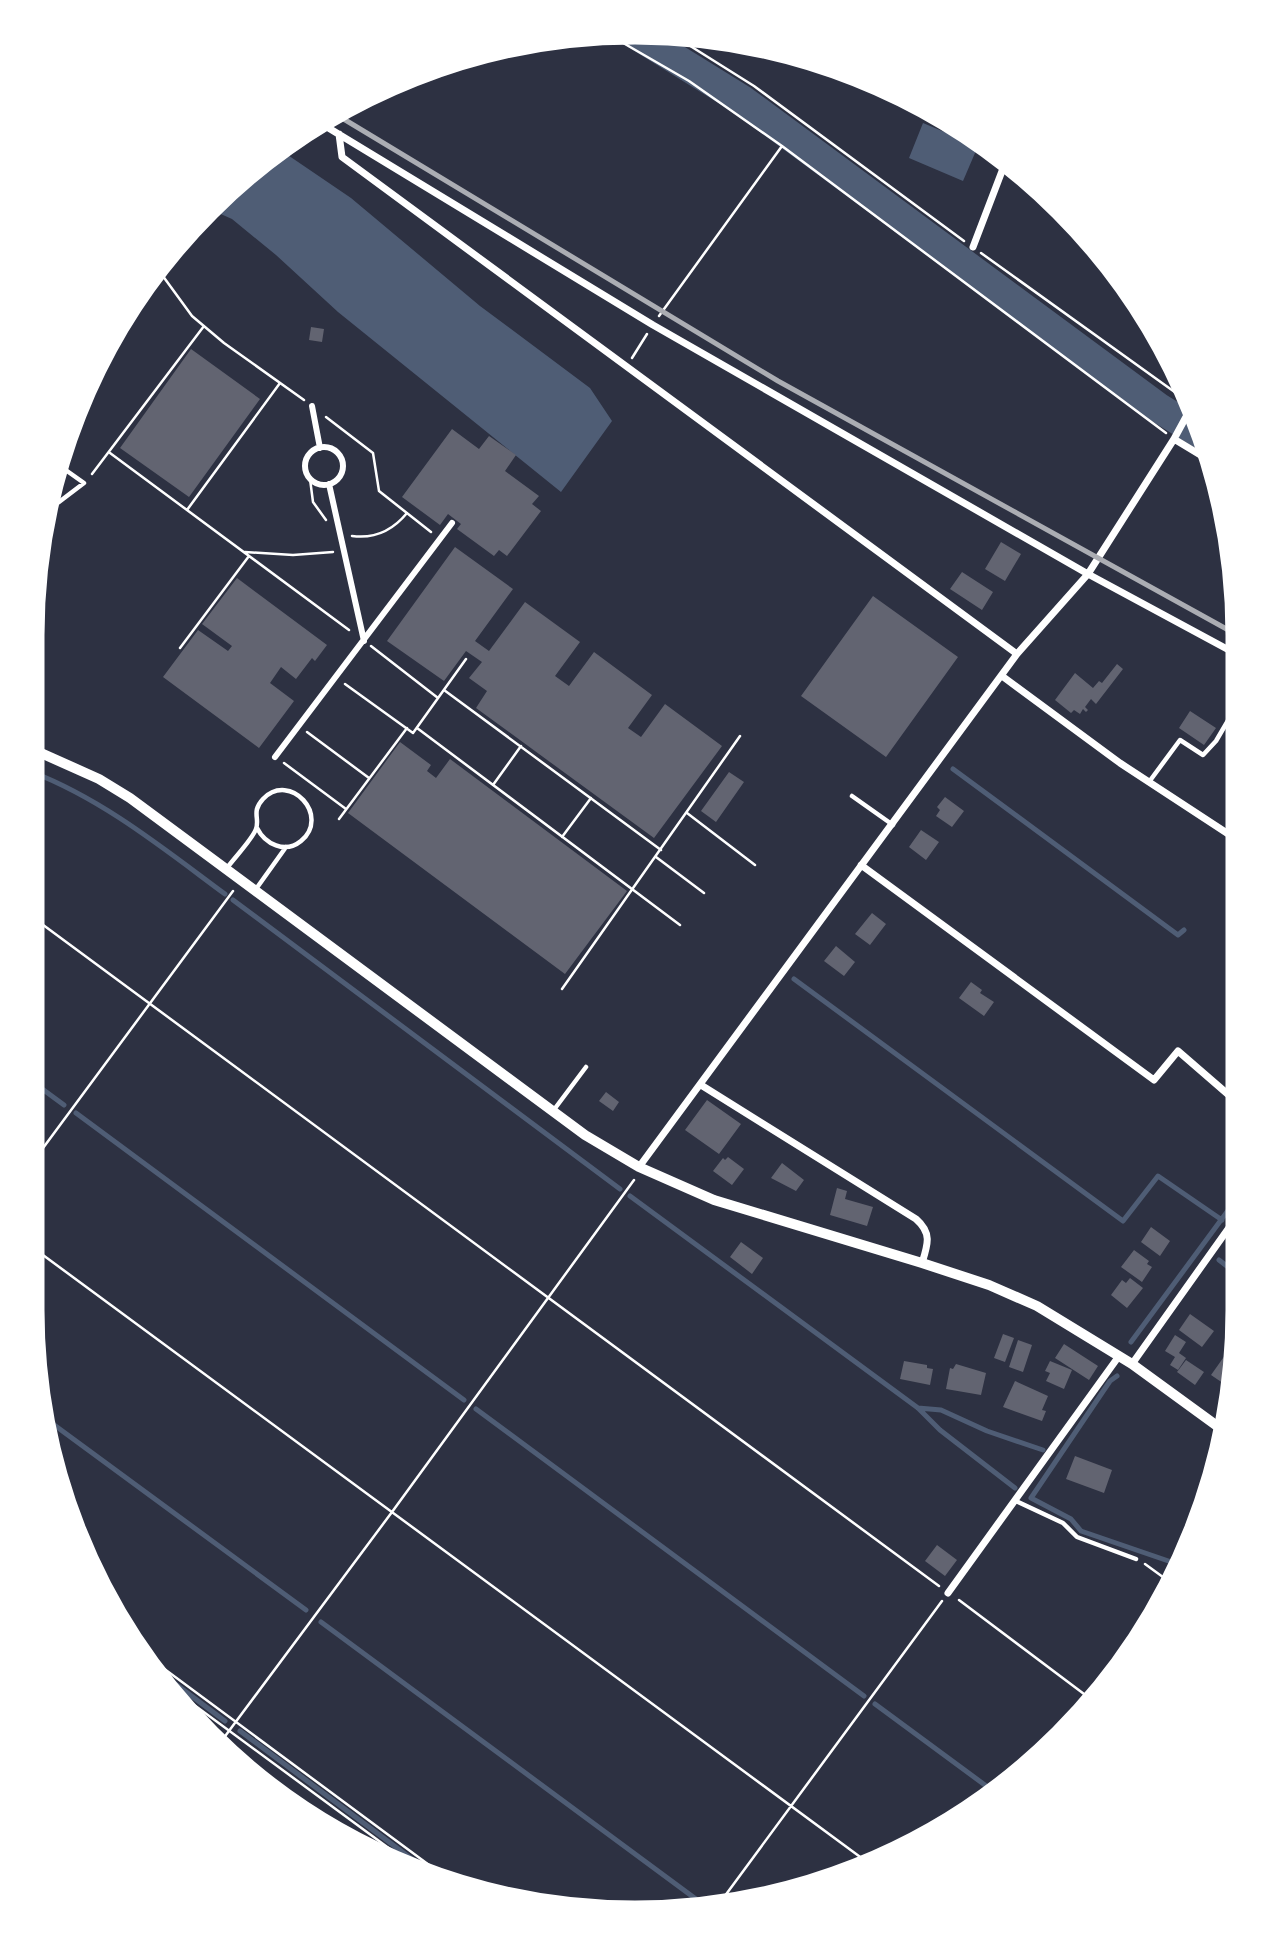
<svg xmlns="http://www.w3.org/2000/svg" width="1270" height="1945" viewBox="0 0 1270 1945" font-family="'Golos Text',sans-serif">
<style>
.water{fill:#4f5d75}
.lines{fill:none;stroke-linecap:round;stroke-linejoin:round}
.stream{stroke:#4f5d75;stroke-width:5}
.river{stroke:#4f5d75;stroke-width:30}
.building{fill:#626471}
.path{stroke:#fff;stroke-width:2.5}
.service{stroke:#fff;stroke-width:4.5}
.pedestrian{stroke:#fff;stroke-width:6}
.minor{stroke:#fff;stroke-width:7}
.tertiary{stroke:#fff;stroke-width:10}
.rail{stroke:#abadb3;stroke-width:5}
.rim{fill:none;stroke:#fff;stroke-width:9}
</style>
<rect width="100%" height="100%" fill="#2d3142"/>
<path class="water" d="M 923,123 L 978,146 L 963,181 L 909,158 Z
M 276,147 L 351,198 L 480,306 L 590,388 L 612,421 L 561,492 L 338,312 L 276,255 L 232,219 L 207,208 L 266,153 Z"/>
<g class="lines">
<path class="stream" d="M 953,769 L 1178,935 L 1184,930
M 32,772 C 104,800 164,849 225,894
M 233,900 L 620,1189
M 794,979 L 1123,1221 L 1158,1176 L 1222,1220
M 30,1080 L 64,1105
M 76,1113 L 464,1400
M 630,1196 L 918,1408 L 940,1430 L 1015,1488
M 1219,1260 L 1237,1274
M 1131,1342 L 1238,1197
M 1117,1376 L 1110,1381 L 1031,1498 L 1071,1519 L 1081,1531 L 1183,1566
M 918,1408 L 941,1410 L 987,1431 L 1043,1450
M 476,1409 L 864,1696
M 46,1419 L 306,1610
M 321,1622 L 704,1905
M 142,1659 L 225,1721
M 875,1704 L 993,1791
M 240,1731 L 440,1880"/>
<path class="river" d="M 629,30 L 742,100 L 1159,408 L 1206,437"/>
</g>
<path class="building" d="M 311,327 L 324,329 L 322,342 L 309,340 Z
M 191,349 L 260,399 L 189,497 L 120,448 Z
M 452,429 L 479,449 L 489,436 L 516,455 L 505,471 L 539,496 L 532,504 L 541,511 L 507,556 L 499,550 L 494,556 L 457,529 L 461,524 L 448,514 L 440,525 L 402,497 Z
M 1001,542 L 1021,554 L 1005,581 L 985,569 Z
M 455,547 L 513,589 L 475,641 L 489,651 L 525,602 L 580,642 L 555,676 L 569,686 L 594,652 L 652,695 L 628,728 L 641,737 L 665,704 L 722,746 L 654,838 L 476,708 L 487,691 L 469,678 L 482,662 L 466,651 L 444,681 L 387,641 Z
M 962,572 L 993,592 L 982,610 L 950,589 Z
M 237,578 L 327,645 L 315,661 L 312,658 L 296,679 L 281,667 L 270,683 L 294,701 L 259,748 L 163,677 L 198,630 L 228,651 L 232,646 L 202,624 Z
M 873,596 L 958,657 L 886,757 L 801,696 Z
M 1117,664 L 1123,669 L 1096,704 L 1091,699 L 1085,707 L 1088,710 L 1086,712 L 1083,709 L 1080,714 L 1074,710 L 1071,713 L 1055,700 L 1075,673 L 1093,688 L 1099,681 L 1102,683 Z
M 1190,711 L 1216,728 L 1204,745 L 1179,728 Z
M 400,742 L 431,765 L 427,771 L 436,778 L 450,759 L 627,891 L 565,974 L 348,813 Z
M 729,772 L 744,782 L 716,822 L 701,811 Z
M 945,797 L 964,811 L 952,827 L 936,816 L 940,810 L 937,807 Z
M 921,830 L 939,842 L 926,860 L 909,847 Z
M 872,913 L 886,924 L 870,945 L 855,934 Z
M 836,946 L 855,962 L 844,976 L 824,961 Z
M 971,982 L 982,990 L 980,993 L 994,1002 L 984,1016 L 959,998 Z
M 606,1092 L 619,1102 L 613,1111 L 599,1101 Z
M 707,1100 L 741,1124 L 719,1154 L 685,1130 Z
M 728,1157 L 744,1169 L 732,1185 L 713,1171 L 723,1158 L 725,1160 Z
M 782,1163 L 804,1180 L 796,1191 L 771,1178 Z
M 837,1188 L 847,1191 L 845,1199 L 873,1207 L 867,1226 L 830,1215 Z
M 1151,1227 L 1170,1241 L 1160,1256 L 1141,1242 Z
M 741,1242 L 763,1258 L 752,1274 L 730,1257 Z
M 1134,1250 L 1149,1261 L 1147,1264 L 1152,1267 L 1142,1282 L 1121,1267 Z
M 1130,1278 L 1143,1288 L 1127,1308 L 1111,1295 L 1122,1280 L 1126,1283 Z
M 1190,1314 L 1214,1331 L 1202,1347 L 1179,1330 Z
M 1003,1334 L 1014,1338 L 1005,1362 L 994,1358 Z
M 1175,1335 L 1186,1342 L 1179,1353 L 1186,1358 L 1178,1370 L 1170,1365 L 1175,1357 L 1165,1351 Z
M 1018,1340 L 1032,1345 L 1023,1372 L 1009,1367 Z
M 1064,1344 L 1098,1366 L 1089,1380 L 1055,1358 Z
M 1228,1351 L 1237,1357 L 1236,1392 L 1211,1375 Z
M 1186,1360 L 1204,1372 L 1195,1385 L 1177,1372 Z
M 904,1361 L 927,1365 L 927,1368 L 933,1369 L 930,1385 L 900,1379 Z
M 1050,1361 L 1072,1370 L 1064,1389 L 1046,1381 L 1050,1373 L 1045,1371 Z
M 956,1364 L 986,1373 L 981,1395 L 946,1389 L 950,1368 L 953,1369 Z
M 1015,1381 L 1048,1396 L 1042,1410 L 1046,1411 L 1042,1421 L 1003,1407 Z
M 1075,1456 L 1112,1470 L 1104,1493 L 1066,1479 Z
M 937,1545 L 957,1560 L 945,1576 L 925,1561 Z"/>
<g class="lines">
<path class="path" d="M 599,29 L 689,81 L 782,146 L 1166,433
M 668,32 L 754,86 L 964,241
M 981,253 L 1183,398
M 157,268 L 192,316 L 224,343 L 304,400
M 659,316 L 782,146
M 632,358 L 647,334
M 326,417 L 373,453 L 379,491 L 431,532
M 110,453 L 349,630
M 92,474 L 204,326
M 310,479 L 313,502 L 326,520
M 187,510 L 280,383
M 352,536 C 374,539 393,530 407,513
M 245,552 L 293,555 L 333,552
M 371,646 L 438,698
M 180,648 L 249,556
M 345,684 L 413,733 L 466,659
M 444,690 L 661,850
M 417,728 L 680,925
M 307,732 L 369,778
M 284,763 L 346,809
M 493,785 L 521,746
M 687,813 L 755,865
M 339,819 L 407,728
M 562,837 L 591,798
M 656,857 L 704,893
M 31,916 L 939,1586
M 562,989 L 740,736
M 29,1167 L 233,891
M 28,1244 L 867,1862
M 1145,1564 L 1167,1580 L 1171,1591
M 959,1600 L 1096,1703
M 128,1642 L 452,1882
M 163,1682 L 428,1877
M 220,1743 L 392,1512 L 634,1180
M 716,1908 L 942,1601"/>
<path class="service" d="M 49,505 L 59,502 L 84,483 L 60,466
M 1149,782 L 1180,740 L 1203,755 L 1216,741 L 1240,700
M 852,796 L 893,825
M 227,868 C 234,858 252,840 256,829 C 260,818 251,812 263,799 C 290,771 331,816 301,841 C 285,854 265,844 257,828
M 256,889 L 286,847
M 553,1111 L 586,1067
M 1016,1501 L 1063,1523 L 1077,1537 L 1136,1559"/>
<path class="pedestrian" d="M 312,406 L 320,448
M305 466a19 19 0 1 1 38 0a19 19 0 1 1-38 0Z
M 329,484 L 364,641
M 275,757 L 452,523"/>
<path class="minor" d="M 317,121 L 653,325 L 1088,574 L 1240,656
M 339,134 L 342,157 L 1017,654
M 973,247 L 1007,158
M 1174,439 L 1217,465
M 1002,676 L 1120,763 L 1239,841
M 861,865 L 1154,1080 L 1178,1051 L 1238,1103
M 701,1085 L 916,1219 C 932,1233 928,1244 922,1263
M 639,1167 L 1017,654 L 1088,574 L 1174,439 L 1193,404
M 1132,1364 L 1238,1215
M 948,1593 L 1119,1356"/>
<path class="tertiary" d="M 32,749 L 99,779 L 130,798 L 585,1135 L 639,1167 L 714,1200 L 922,1263 L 989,1285 L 1037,1306 L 1132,1364 L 1224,1431"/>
<path class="rail" d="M 332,112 L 778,381 L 1241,637"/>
</g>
<path d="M0 0H1270V1945H0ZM635 40H635A595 595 0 0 1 1230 635V1310A595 595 0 0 1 635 1905H635A595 595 0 0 1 40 1310V635A595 595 0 0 1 635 40Z" fill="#fff" fill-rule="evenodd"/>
<path class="rim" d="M635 40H635A595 595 0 0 1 1230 635V1310A595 595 0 0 1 635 1905H635A595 595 0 0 1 40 1310V635A595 595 0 0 1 635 40Z"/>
</svg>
